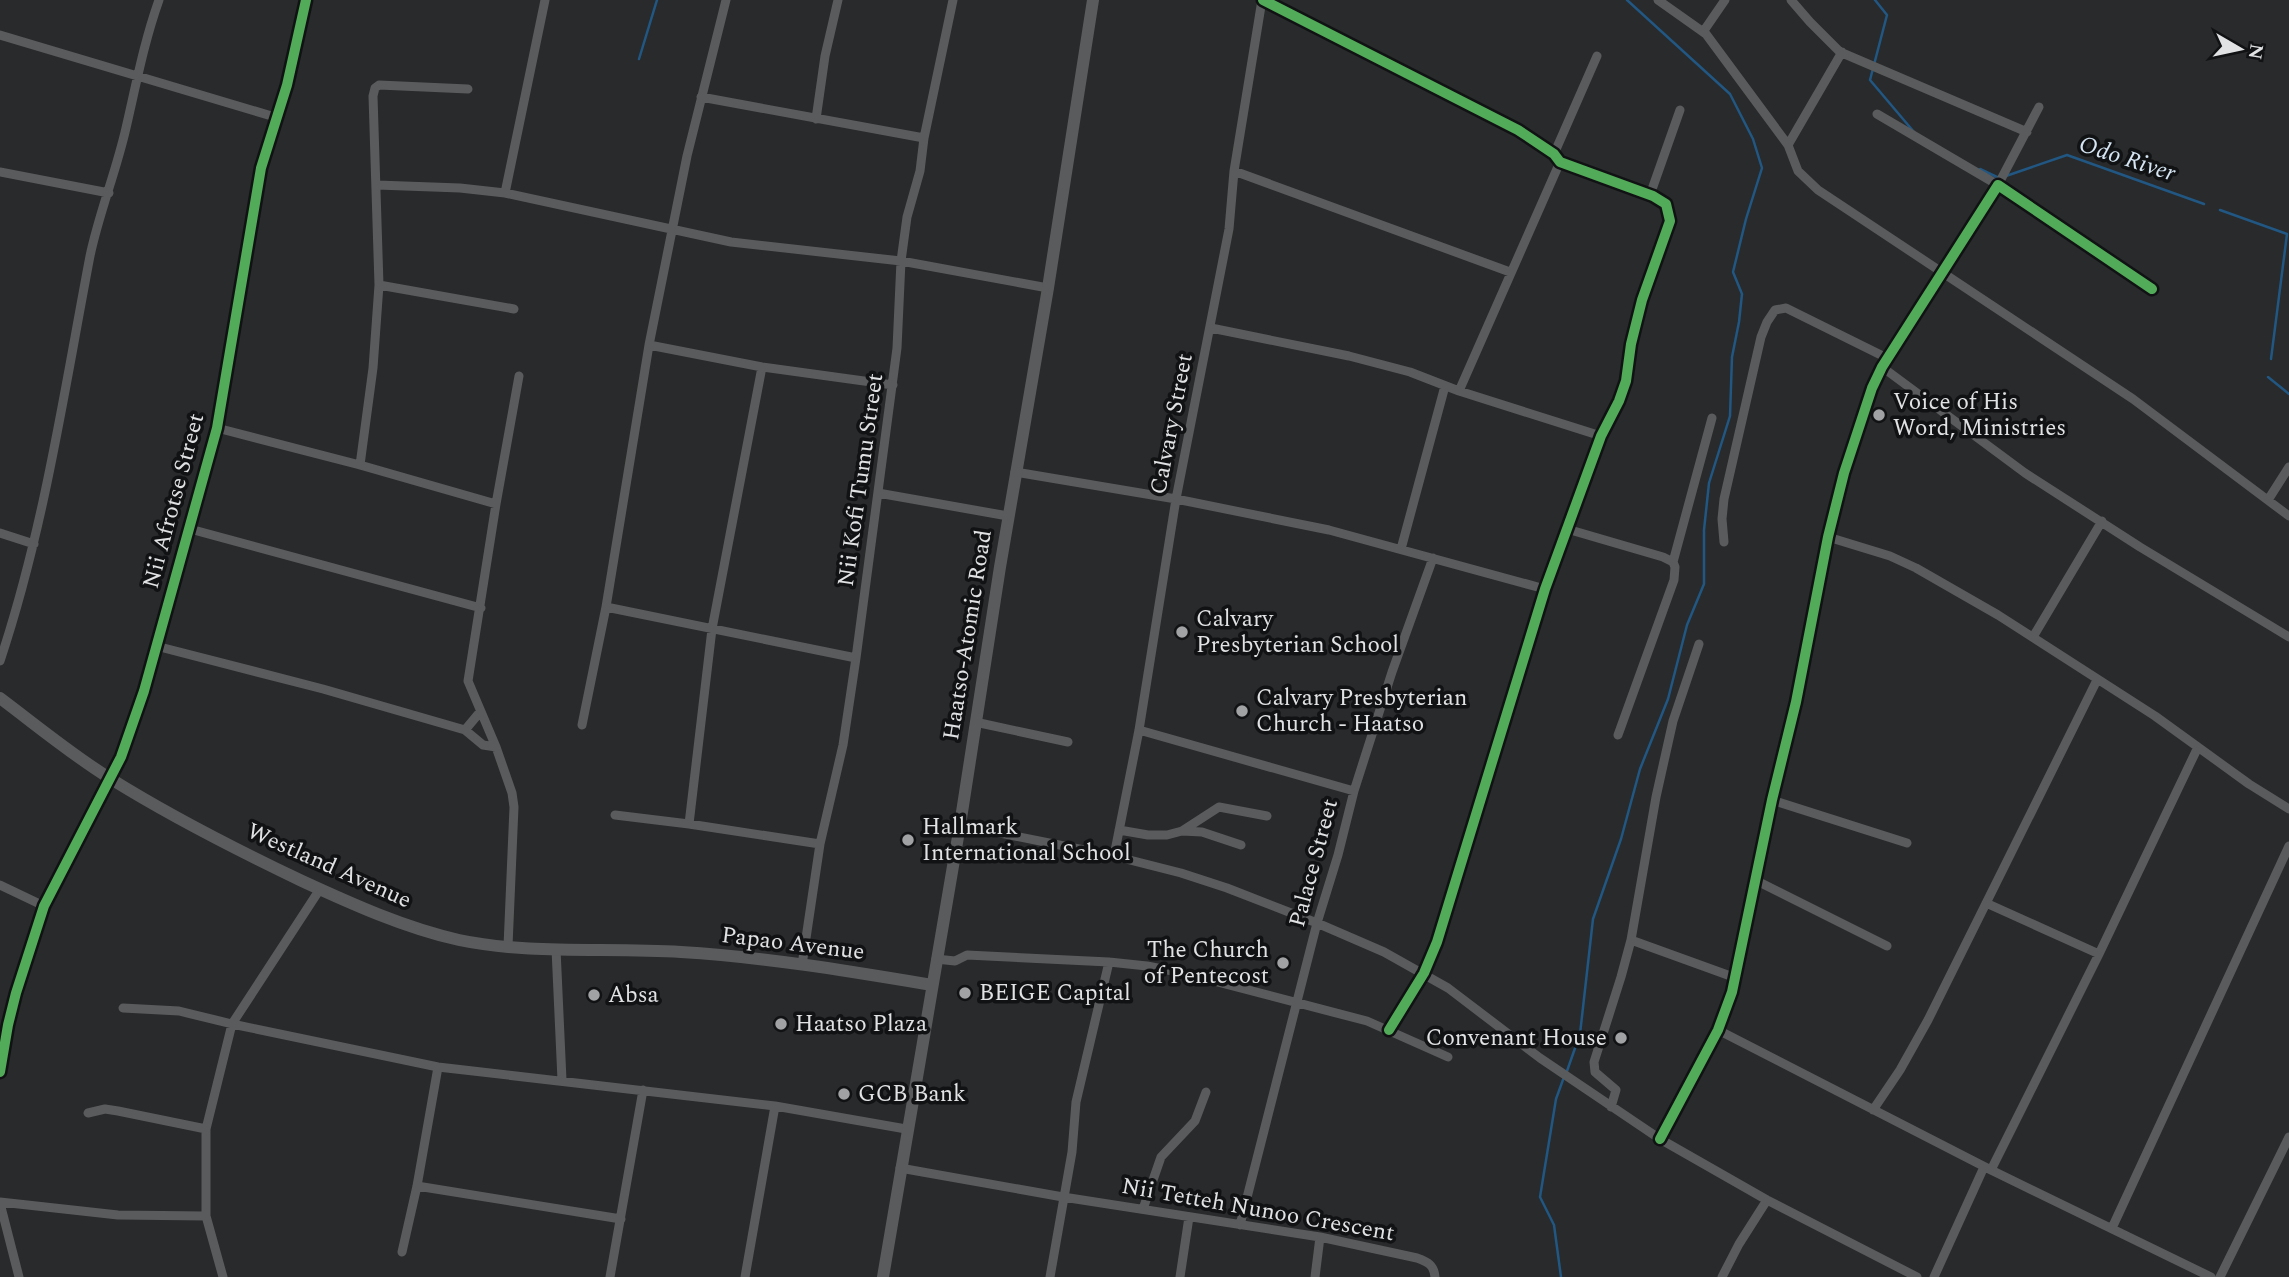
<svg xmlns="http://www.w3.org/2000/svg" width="2289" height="1277" viewBox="0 0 2289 1277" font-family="Spectral,serif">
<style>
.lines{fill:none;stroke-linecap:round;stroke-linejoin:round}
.stream{stroke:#215782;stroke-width:2.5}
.street{stroke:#5a5b5c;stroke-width:9}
.secondary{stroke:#5a5b5c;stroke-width:12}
.cycleway-casing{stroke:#111213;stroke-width:15}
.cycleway{stroke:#51ab58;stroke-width:10}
.poi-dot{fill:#a0a2a3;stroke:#111213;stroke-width:2.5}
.labels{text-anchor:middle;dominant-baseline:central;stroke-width:7;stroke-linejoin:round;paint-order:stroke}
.poi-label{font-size:23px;fill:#e0e2e4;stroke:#111213;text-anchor:start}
.street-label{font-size:23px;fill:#e0e2e4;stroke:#111213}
.water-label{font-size:24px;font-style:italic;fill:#d5e5f3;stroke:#111213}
</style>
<rect width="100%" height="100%" fill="#282a2b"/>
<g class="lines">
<path class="stream" d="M 1875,0 L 1887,15 L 1870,80 L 1914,132
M 639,59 L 657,0
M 1980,169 L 1999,178
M 2006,176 L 2067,155 L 2204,204
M 2220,210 L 2287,234 L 2271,359
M 2268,377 L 2289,394
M 1567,1071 L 1580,1034 L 1593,919 L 1621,839 L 1640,769 L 1668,699 L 1687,625 L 1704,584 L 1704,530 L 1709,483 L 1730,416 L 1732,357 L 1739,322 L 1742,294 L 1733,272 L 1746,219 L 1762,168 L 1753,139 L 1730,94 L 1627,0
M 1561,1277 L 1554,1225 L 1540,1197 L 1556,1099 L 1564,1077"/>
<path class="street" d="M 1263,0 L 1518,130 L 1554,154 L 1560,162 L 1653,196 L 1666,204 L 1670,221 L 1642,300 L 1631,344 L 1626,381 L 1619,401 L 1601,436 L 1545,589 L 1437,942 L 1424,973 L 1389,1030
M 1658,0 L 1706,34 L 1788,145 L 1798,171 L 1818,190 L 2133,399 L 2289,516
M 1791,0 L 1810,22 L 1840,52 L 2027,132
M 1703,32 L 1725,0
M 0,35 L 275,117
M 701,97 L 924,138
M 1877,114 L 1998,185 L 2039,107
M 816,119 L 825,56 L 838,0
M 1788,145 L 1842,52
M 1554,154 L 1597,56
M 1234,171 L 1510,272
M 0,172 L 109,193
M 377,185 L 460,188 L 505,193 L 731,242 L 901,261 L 1048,288
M 505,193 L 545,0
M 1650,195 L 1680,110
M 379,285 L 514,309
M 1211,328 L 1349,356 L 1410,372 L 1459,391 L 1601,436
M 649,345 L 762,367 L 893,385
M 1882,367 L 2025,473 L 2140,547 L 2289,637
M 1459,391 L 1560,162
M 217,428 L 360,465 L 496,504
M 360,465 L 373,368 L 379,285 L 373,96 L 375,88 L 379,85 L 468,89
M 1015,472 L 1176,499 L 1329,530 L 1545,589
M 878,493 L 1008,516
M 2268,500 L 2289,467
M 190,529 L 481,608
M 1567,529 L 1663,557 L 1673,562
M 0,533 L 34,544
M 1828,537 L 1890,556 L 1916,568 L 1998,615 L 2155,716 L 2249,784 L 2289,809
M 1724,542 L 1722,519 L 1724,499 L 1761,337 L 1767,322 L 1775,310 L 1786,308 L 1887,358
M 1401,549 L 1445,386
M 606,607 L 856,658
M 2033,637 L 2102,521
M 1699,644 L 1673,721 L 1656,797 L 1631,940 L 1736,978
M 156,646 L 323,689 L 465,730 L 483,745 L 496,747
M 0,661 C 44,529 64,392 90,256 C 99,213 116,172 126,128 C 136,85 144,42 159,0
M 975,722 L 1068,742
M 582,725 L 606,607 L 649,345 L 687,156 L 726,0
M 465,730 L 480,712
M 1139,730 L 1354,791
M 1618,735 L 1674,580 L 1675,567 L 1673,562 L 1712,418
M 1772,800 L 1907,843
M 615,815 L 689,824 L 820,844
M 689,824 L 712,629 L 762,367
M 960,825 L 1114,856 L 1181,873 L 1227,888 L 1317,923 L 1384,952 L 1448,988 L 1540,1058 L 1660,1139 L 1767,1200 L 1917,1277
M 1119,830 L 1148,835 L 1167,835 L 1182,831 L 1202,832 L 1241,845
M 1182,831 L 1219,807 L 1267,816
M 1114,856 L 1139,730 L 1176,499 L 1229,229 L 1234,171 L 1262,0
M 1755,880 L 1887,946
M 0,885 L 44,906
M 1986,903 L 2099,954
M 508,946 L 514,807 L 512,793 L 496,747 L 468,681 L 496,504 L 519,376
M 556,949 L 562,1080
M 936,959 L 955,961 L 967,955 L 1109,962 L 1147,966 L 1183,973 L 1367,1021 L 1448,1057
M 802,965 L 820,844 L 843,745 L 856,658 L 897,348 L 901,261 L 907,217 L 920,171 L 924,138 L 953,0
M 123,1008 L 179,1011 L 232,1024 L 438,1067 L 775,1106 L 906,1129
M 1718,1030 L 1991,1170 L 2211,1277
M 0,1072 L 8,1025 L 16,993 L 44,906 L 121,757 L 144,691 L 217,428 L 261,168 L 287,85 L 306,0
M 1611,1107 L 1616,1090 L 1595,1072 L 1594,1062 L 1621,977 L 1631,940
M 1873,1110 L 1900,1070 L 1928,1020 L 2097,680
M 88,1113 L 105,1109 L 118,1111 L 206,1129
M 1660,1139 L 1718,1030 L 1732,992 L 1772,800 L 1796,702 L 1828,537 L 1844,473 L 1872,388 L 1882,367 L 1998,185 L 2152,289
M 900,1168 L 1063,1197 L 1320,1237 L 1417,1258 C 1428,1262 1434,1265 1435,1277
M 1991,1170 L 2099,954 L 2198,747
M 417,1186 L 621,1219
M 0,1202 L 118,1215 L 206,1216
M 0,1203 L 19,1277
M 1143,1209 L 1161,1157 L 1195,1121 L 1206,1092
M 1240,1225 L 1317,923 L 1338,855 L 1354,791 L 1392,672 L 1433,558
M 2112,1228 L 2289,846
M 402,1252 L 417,1186 L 438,1067
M 223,1277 L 206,1216 L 206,1129 L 232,1024 L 320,889
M 610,1277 L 643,1090
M 745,1277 L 775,1106
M 1050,1277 L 1072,1152 L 1076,1102 L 1109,962
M 1180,1277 L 1189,1217
M 1315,1277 L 1320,1237
M 1722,1277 L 1739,1244 L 1767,1200
M 1934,1277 L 1984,1167
M 2220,1277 L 2289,1137"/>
<path class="secondary" d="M 0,698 C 36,725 72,755 111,779 C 172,817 237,850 302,881 C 352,904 405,928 459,940 C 531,955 608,947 681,952 C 765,957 848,971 932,985
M 883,1277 L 960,825 L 1000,567 L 1048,288 L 1093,0"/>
<g class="cycleway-casing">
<path id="cycleway" d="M 1263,0 L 1518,130 L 1554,154 L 1560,162 L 1653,196 L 1666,204 L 1670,221 L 1642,300 L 1631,344 L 1626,381 L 1619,401 L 1601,436 L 1545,589 L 1437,942 L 1424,973 L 1389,1030
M 0,1072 L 8,1025 L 16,993 L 44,906 L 121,757 L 144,691 L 217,428 L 261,168 L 287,85 L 306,0
M 1660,1139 L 1718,1030 L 1732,992 L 1772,800 L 1796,702 L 1828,537 L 1844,473 L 1872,388 L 1882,367 L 1998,185 L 2152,289"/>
</g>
<use href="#cycleway" class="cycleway"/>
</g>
<g class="poi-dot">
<circle cx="1879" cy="415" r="7"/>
<circle cx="1182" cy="632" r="7"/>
<circle cx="1242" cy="711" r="7"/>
<circle cx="908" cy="840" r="7"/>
<circle cx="1283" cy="963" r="7"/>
<circle cx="965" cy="993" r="7"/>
<circle cx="594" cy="995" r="7"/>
<circle cx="781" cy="1024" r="7"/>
<circle cx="1621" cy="1038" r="7"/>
<circle cx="844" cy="1094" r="7"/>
</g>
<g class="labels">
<g class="poi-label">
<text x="1893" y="402">Voice of His<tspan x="1893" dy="26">Word, Ministries</tspan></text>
<text x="1196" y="619">Calvary<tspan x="1196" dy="26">Presbyterian School</tspan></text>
<text x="1256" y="698">Calvary Presbyterian<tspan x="1256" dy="26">Church - Haatso</tspan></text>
<text x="922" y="827">Hallmark<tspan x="922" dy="26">International School</tspan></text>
<text x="1269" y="950" text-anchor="end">The Church<tspan x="1269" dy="26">of Pentecost</tspan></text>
<text x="979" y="993">BEIGE Capital</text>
<text x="608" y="995">Absa</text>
<text x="795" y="1024">Haatso Plaza</text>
<text x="1607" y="1038" text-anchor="end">Convenant House</text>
<text x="858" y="1094">GCB Bank</text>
</g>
<g class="street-label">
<text transform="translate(1172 424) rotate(-79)">Calvary Street</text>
<text transform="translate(861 480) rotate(-82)">Nii Kofi Tumu Street</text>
<text transform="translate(174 501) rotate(-75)">Nii Afrotse Street</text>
<text transform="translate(968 635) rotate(-81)">Haatso-Atomic Road</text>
<text transform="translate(1314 863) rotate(-75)">Palace Street</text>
<text transform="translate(329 866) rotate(24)">Westland Avenue</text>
<text transform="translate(793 944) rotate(7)">Papao Avenue</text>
<text transform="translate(1258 1210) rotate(10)">Nii Tetteh Nunoo Crescent</text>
</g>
<g class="water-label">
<text transform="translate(2127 159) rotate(18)">Odo River</text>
</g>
</g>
<g transform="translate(2240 49) rotate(99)" stroke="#111213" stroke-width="5" paint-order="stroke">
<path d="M0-5L12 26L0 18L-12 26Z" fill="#e0e2e4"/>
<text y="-10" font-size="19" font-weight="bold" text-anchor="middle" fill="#e0e2e4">N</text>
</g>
</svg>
